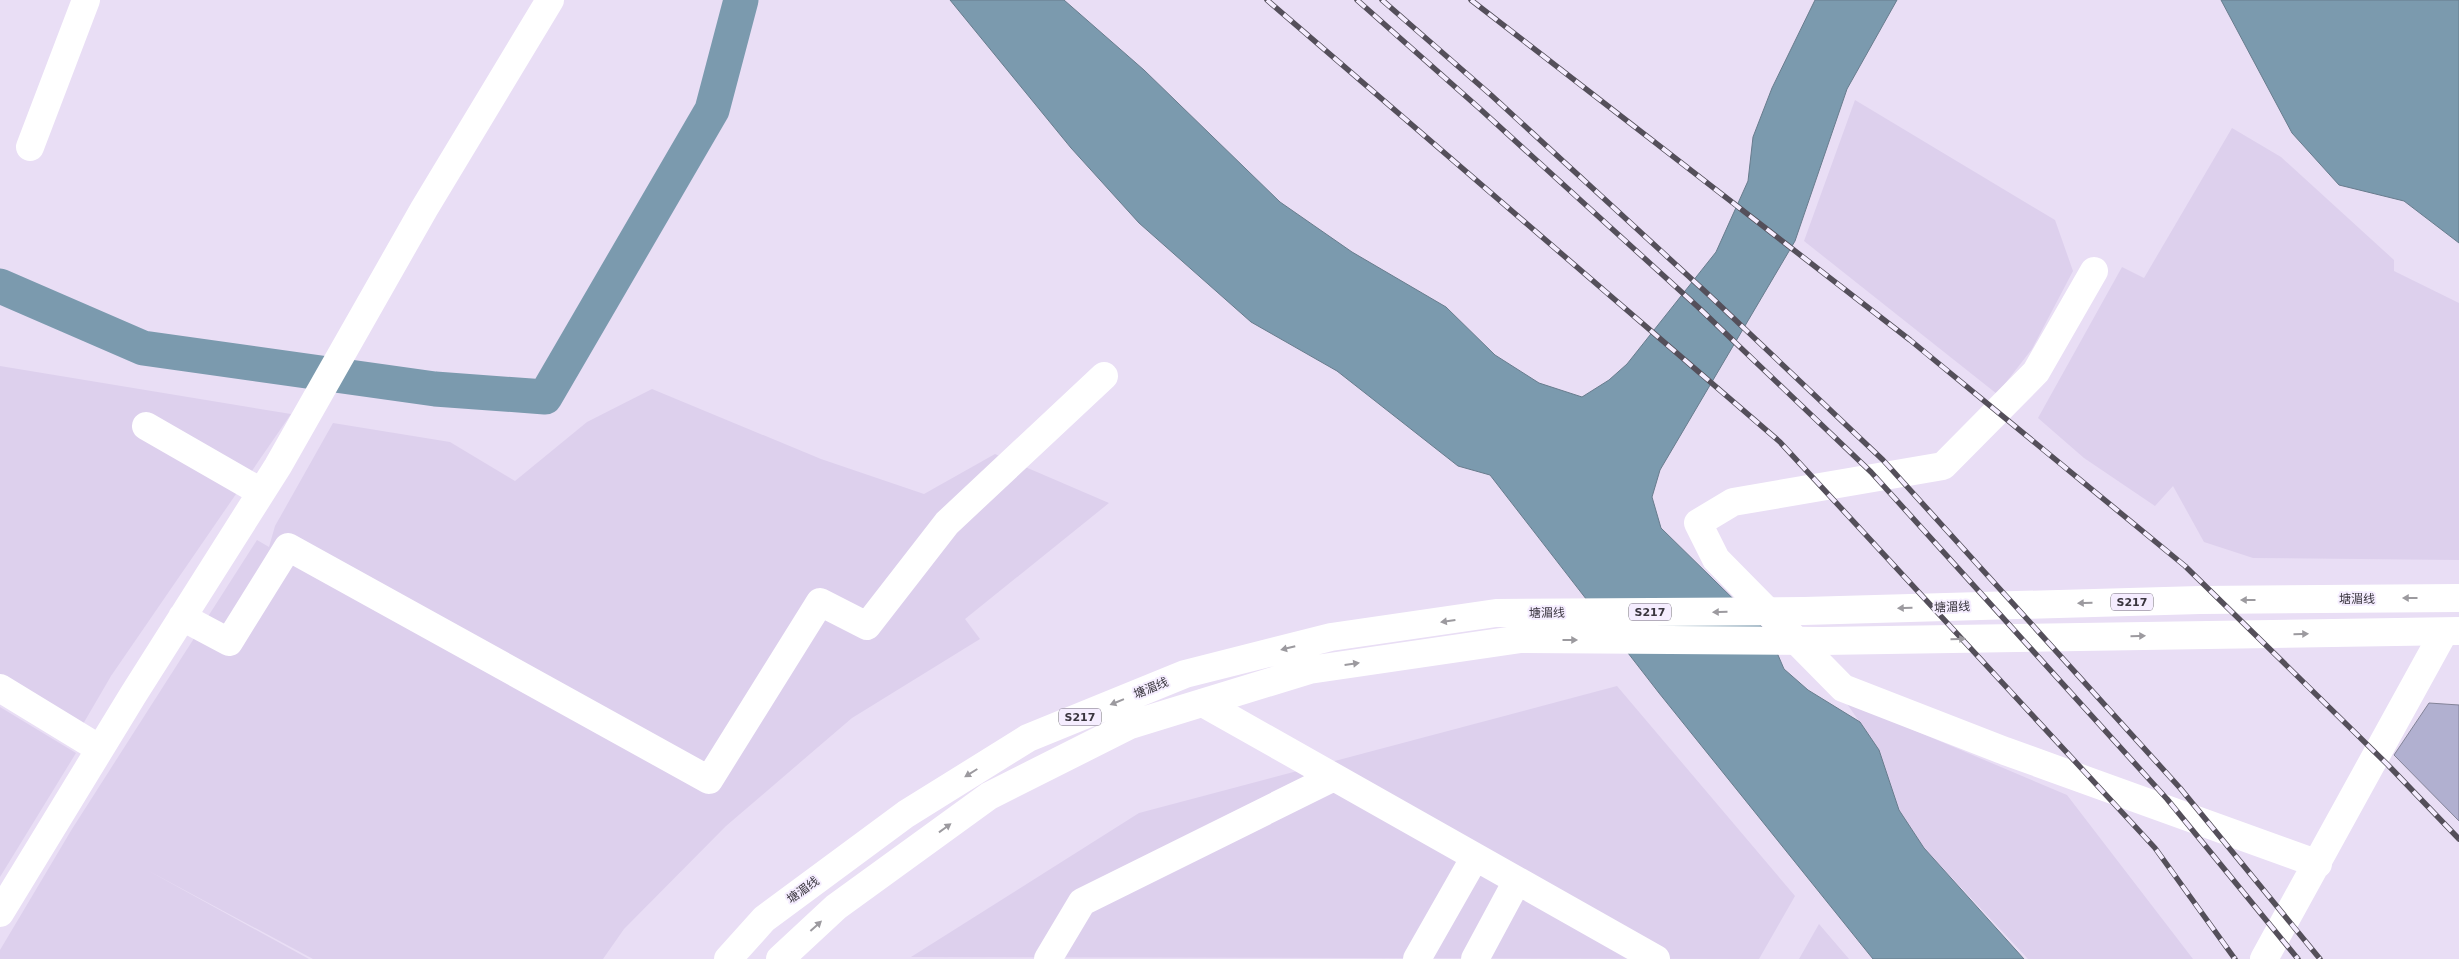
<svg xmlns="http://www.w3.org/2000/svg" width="2459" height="959" viewBox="0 0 2459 959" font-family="'DejaVu Sans','Noto Sans SC',sans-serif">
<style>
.built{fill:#ddd0ed}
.water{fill:#7b9aae;stroke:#687c8d}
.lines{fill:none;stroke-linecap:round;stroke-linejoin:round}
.river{stroke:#7b9aae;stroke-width:35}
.building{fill:#b1b0d0;stroke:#838398}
.minor{stroke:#fff;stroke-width:28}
.major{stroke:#fff;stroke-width:28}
.rail-casing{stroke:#544f5a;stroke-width:5.5}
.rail{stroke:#f5edff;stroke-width:4;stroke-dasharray:11;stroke-linecap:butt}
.oneway{fill:#9c9a9f}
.labels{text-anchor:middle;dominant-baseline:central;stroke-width:4;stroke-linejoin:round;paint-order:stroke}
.shield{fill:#f5edff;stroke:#726d79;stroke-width:1}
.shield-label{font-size:11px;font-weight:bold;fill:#3a363f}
.street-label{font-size:12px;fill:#3a363f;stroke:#f5edff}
</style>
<rect width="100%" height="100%" fill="#e9def5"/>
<path class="built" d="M 1855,100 L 2055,220 L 2073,271 L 2032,349 L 1997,394 L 1804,241 Z
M 2232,128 L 2281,157 L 2394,260 L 2394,271 L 2459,303 L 2459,560 L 2253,558 L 2204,542 L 2173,486 L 2155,506 L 2084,458 L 2038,418 L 2122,267 L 2144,278 Z
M 0,366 L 291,414 L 111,676 L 83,724 L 0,683 Z
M 652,389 L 821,459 L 924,494 L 995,454 L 1109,503 L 965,619 L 980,639 L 852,718 L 726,826 L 624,929 L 603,959 L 313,959 L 147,870 L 309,959 L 0,959 L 0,950 L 72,829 L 257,540 L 269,547 L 275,526 L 333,423 L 450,442 L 515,481 L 587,422 Z
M 1617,686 L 1795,896 L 1759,959 L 911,957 L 1139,813 Z
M 1845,701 L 2067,795 L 2193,959 L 2028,959 L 1924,848 L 1899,810 L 1879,750 Z
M 0,707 L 76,753 L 0,877 Z
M 1819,924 L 1849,959 L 1799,959 Z"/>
<path class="water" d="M 950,0 L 1064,0 L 1144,70 L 1280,202 L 1352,252 L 1446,307 L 1495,355 L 1539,383 L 1582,397 L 1609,380 L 1627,364 L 1716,252 L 1748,181 L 1753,137 L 1772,88 L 1815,0 L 1897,0 L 1847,89 L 1795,241 L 1660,470 L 1652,497 L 1661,528 L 1769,634 L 1784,669 L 1808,690 L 1860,722 L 1879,750 L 1899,810 L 1924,848 L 2024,959 L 1873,959 L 1659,693 L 1490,475 L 1458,466 L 1337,371 L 1251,322 L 1139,223 L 1071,148 Z
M 2221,0 L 2459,0 L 2459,243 L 2404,201 L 2339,185 L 2292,133 Z"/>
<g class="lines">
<path class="river" d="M 0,286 L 143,348 L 435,389 L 545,397 L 712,110 L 741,0"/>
</g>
<path class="building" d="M 2429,703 L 2459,705 L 2459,821 L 2394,755 Z"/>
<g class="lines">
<path class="minor" d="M 30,147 L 86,0
M 2094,271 L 2036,372 L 1943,466 L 1733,502 L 1698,523 L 1716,559 L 1843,688 L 2005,751 L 2318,864
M 146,426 L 261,492
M 182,617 L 229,642 L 288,547 L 709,780 L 820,602 L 867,626 L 947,523 L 1104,376
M 0,688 L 100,749
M 1203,703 L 1656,959
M 0,913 L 133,695 L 278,466 L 424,209 L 550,0
M 1048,959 L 1082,902 L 1334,777
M 1417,959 L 1475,857
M 1475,959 L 1517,881
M 2264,959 L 2444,632"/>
<path class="major" d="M 728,959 L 764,919 L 906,814 L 1028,738 L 1185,674 L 1331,637 L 1496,613 L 1804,611 L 2200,600 L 2459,598
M 780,959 L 836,907 L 989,796 L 1130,725 L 1309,670 L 1521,639 L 1822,641 L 2459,631"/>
<g class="rail-casing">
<path id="rail" d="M 1267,0 L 1780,442 L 2155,848 L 2235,959
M 1357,0 L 1479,108 L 1698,307 L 1871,472 L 2167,799 L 2298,959
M 1382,0 L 1491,95 L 1709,295 L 1883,460 L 2180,788 L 2320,959
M 1471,0 L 1910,340 L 2185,566 L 2388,765 L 2459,839"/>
</g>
<use href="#rail" class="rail"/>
</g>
<defs><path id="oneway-solid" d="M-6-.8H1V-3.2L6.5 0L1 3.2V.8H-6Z" transform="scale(1.25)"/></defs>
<g class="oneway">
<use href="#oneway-solid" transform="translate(2410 598) rotate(180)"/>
<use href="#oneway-solid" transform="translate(2248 600) rotate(180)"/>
<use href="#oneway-solid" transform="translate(2085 603) rotate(178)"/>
<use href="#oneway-solid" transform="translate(1905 608) rotate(178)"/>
<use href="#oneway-solid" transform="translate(1720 612) rotate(179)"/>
<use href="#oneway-solid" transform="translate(1448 621) rotate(172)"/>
<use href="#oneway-solid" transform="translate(2301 634) rotate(-1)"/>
<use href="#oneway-solid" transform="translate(2138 636) rotate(-1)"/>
<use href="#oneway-solid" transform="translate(1958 639) rotate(-1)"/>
<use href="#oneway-solid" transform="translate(1570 640)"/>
<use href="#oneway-solid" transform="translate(1288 648) rotate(166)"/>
<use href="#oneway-solid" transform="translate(1352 664) rotate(-8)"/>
<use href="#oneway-solid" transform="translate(1117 702) rotate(158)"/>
<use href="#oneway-solid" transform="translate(971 773) rotate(148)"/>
<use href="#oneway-solid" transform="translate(945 828) rotate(-36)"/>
<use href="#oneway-solid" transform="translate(816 926) rotate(-42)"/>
</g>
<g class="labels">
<g class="shield">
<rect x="2111" y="593.5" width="42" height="17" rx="4"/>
<rect x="1629" y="603.5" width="42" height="17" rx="4"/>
<rect x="1059" y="708.5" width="42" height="17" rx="4"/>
</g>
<g class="shield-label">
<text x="2132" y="602">S217</text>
<text x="1650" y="612">S217</text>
<text x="1080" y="717">S217</text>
</g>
<g class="street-label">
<text x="2357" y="599">塘湄线</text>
<text transform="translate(1952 607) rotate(-2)">塘湄线</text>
<text transform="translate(1547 613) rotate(-1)">塘湄线</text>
<text transform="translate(1151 688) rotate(-22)">塘湄线</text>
<text transform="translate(803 890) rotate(-36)">塘湄线</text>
</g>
</g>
</svg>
